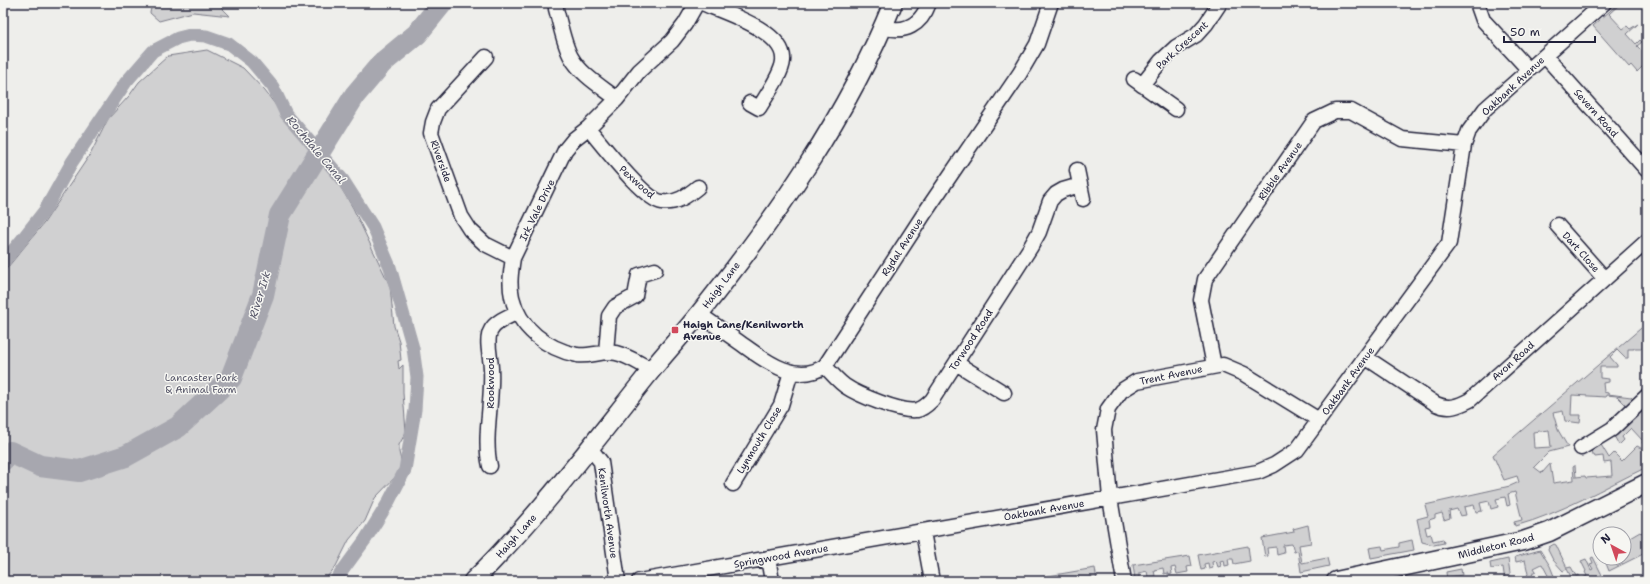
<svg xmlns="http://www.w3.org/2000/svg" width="1650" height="584" viewBox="0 0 1650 584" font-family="'Shantell Sans',sans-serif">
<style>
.green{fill:#d0d0d1;stroke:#797986;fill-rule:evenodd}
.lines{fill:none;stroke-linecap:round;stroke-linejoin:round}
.canal{stroke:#a7a7af;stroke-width:13}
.river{stroke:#a7a7af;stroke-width:22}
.minor-casing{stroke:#22223b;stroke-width:17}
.major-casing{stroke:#22223b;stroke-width:21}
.minor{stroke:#f6f6f2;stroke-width:14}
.major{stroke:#f6f6f2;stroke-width:18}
.poi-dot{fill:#d1495b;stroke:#f6f6f2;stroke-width:1.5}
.labels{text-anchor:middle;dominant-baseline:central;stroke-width:3;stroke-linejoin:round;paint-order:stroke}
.street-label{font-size:10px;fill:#22223b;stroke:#f6f6f2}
.poi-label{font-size:10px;font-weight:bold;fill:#22223b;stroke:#f6f6f2;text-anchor:start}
.park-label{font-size:10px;fill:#565668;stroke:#f6f6f2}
.water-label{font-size:11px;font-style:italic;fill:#575769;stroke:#f6f6f2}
</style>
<rect width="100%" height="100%" fill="#eeeeeb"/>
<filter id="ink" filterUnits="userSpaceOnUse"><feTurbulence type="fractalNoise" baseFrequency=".025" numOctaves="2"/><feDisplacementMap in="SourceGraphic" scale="8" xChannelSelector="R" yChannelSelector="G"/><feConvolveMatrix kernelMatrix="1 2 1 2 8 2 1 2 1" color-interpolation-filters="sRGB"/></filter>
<g filter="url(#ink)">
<path class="green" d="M 152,3 L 217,3 L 230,16 L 193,12 L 159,21 L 150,13 Z
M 1619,3 L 1621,3 L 1609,14 L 1623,29 L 1627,26 L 1630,29 L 1638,24 L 1627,34 L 1636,44 L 1640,40 L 1642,42 L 1637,46 L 1642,51 L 1647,45 L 1647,53 L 1645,55 L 1647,57 L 1647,71 L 1643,66 L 1637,72 L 1631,65 L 1629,67 L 1593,26 Z
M 207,50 L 243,68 L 265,91 L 302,140 L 335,178 L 353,208 L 390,286 L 394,326 L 399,341 L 401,360 L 398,361 L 399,369 L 403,365 L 403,393 L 406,432 L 399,445 L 399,452 L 403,469 L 375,498 L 365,521 L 349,540 L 336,566 L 324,581 L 3,581 L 3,273 L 44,223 L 91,153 L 108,119 L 129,96 L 139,82 L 168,56 Z
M 1647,323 L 1647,348 L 1634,348 L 1634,349 L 1628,349 L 1628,358 L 1625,358 L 1617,350 L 1610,357 L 1617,365 L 1617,367 L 1600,367 L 1600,378 L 1609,379 L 1609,382 L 1603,383 L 1604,392 L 1608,393 L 1608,394 L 1631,397 L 1636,402 L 1629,408 L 1617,396 L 1606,395 L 1606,397 L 1572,395 L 1571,415 L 1581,415 L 1580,423 L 1565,421 L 1563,411 L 1553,413 L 1558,430 L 1568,447 L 1549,452 L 1534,467 L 1542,473 L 1550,464 L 1553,483 L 1574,480 L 1573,466 L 1575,466 L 1576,477 L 1585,476 L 1586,478 L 1612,476 L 1611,462 L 1604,463 L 1603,456 L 1595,457 L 1594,455 L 1592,455 L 1591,448 L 1600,443 L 1609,458 L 1614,453 L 1622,461 L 1637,446 L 1643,449 L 1645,447 L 1642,442 L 1643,441 L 1631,428 L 1622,437 L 1624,440 L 1619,445 L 1613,434 L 1641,409 L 1647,411 L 1647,467 C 1603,488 1562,513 1515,526 L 1514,522 L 1522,520 L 1515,492 L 1508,494 L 1510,505 L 1507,506 L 1505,497 L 1496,499 L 1498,507 L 1491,509 L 1489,501 L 1480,503 L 1482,511 L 1476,512 L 1474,505 L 1464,507 L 1466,515 L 1460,516 L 1457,509 L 1449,511 L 1450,518 L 1444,520 L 1442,513 L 1435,515 L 1435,518 L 1429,520 L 1430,526 L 1425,527 L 1427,535 L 1431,534 L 1433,541 L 1443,539 L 1444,543 L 1434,545 L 1422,542 L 1417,519 L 1428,516 L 1425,505 L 1510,486 L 1519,482 L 1517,476 L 1504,480 L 1493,455 ZM 1549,430 L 1551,447 L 1534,448 L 1533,432 Z
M 1308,525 L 1311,543 L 1299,545 L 1302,563 L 1327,558 L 1329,566 L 1301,572 L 1298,551 L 1294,552 L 1292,544 L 1283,545 L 1284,553 L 1277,555 L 1276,547 L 1267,548 L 1268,556 L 1265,557 L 1262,538 L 1294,532 L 1293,529 Z
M 1644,531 L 1647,537 L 1647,552 L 1609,571 L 1604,558 L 1624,558 L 1624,544 L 1626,548 L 1631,546 L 1628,539 L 1640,532 L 1641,533 Z
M 1412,540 L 1414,550 L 1371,558 L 1369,548 L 1382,546 L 1383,550 L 1399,547 L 1399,543 Z
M 1554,544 L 1556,545 L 1567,568 L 1571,567 L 1576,576 L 1579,575 L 1581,579 L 1587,576 L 1585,572 L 1586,571 L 1581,561 L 1586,559 L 1591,570 L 1593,569 L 1590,564 L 1593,563 L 1591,558 L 1593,557 L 1602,575 L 1589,581 L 1573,581 L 1567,569 L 1563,571 L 1553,560 L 1548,550 L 1549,547 Z
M 1248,546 L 1250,561 L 1234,564 L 1233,559 L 1228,559 L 1229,565 L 1225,566 L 1224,560 L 1220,561 L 1221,566 L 1218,567 L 1216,561 L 1212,562 L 1213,568 L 1209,569 L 1208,563 L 1204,564 L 1205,569 L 1201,570 L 1198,555 Z
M 1540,550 L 1550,566 L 1556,581 L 1551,581 L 1542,564 L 1534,568 L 1536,571 L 1532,573 L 1533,575 L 1531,576 L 1533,581 L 1524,581 L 1523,577 L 1526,577 L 1528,574 L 1525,560 L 1516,562 L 1515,557 Z
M 1190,556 L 1192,566 L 1187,567 L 1188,572 L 1177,574 L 1175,567 L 1171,568 L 1172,574 L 1168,575 L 1168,573 L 1164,574 L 1163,568 L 1154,570 L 1155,576 L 1148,577 L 1147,571 L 1139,573 L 1139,578 L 1135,579 L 1133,565 Z
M 1508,559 L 1511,580 L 1515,579 L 1515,581 L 1505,581 L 1503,567 L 1491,569 L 1490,563 Z
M 1095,568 L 1097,581 L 1093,581 L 1093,578 L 1084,579 L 1084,581 L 1019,581 Z
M 1461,569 L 1462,575 L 1450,577 L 1450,581 L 1447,581 L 1446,572 Z"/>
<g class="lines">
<path class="canal" d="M 3,262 L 20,242 L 45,210 L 72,162 L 126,82 L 153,51 L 178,38 L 190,35 L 206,36 L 229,44 L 252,62 L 273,87 L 286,114 L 343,180 L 373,227 L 390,267 L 413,348 L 417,377 L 415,410 L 405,470 L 388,503 L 365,540 L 335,581"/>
<path class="river" d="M 3,460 L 10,452 L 40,466 L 79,471 L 126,456 L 178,427 L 231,378 L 263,295 L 280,215 L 355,95 L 382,63 L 417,34 L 442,3"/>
<g class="minor-casing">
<path id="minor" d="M 556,3 L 556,9 C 560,23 564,45 571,57 C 581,75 602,87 617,99
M 702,3 C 723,12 786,31 783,61 C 782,74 766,96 759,108 L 750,103
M 1477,3 L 1483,20 L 1529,70
M 883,27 C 905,34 921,25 929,3
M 1545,56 L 1647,170
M 486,57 L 438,109 L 433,122 L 431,133 L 461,216 L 470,230 L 485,244 L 513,258
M 1134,79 L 1176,109
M 1142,85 L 1161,61 L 1176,47 L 1196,35 L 1206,24 L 1220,3
M 588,128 C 601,143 644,200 662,202 C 676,204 687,196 698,187
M 1077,170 L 1083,199
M 1557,225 L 1605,279
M 699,314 C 712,323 726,333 739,342 C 763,359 795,386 825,366 L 924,214 L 1020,73 L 1037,44 L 1051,3
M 606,352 L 609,316 L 615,307 L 635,296 L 639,275 L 655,270
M 1365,357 L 1436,404 C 1449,410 1458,406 1470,400 L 1647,241
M 956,363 L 1004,393
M 825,366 C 831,373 837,380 845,386 C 858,395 902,413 917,410 C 923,409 928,404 932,400 L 1030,248 L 1039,232 L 1050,201 L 1056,194 L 1063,190 L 1080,185
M 1214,366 L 1201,300 L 1205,279 L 1314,121 L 1335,111 L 1351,111 L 1402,139 L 1464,145
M 652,370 C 640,364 629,356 616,353 C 603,350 590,357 577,355 C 547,349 519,328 512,297 C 509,284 511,271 513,258 L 565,150 L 574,139 L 588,128 L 617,99 L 639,71 L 672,41 L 685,24 L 697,3
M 590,448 L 601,462 L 618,581
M 1581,448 L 1612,429 L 1647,396
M 490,466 C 483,438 493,400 491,369 C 491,358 485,340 491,330 C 496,321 508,317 516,313
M 733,484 L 781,405 L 791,372
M 923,532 L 932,581
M 768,558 L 772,581
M 639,581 L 1258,472 L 1274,465 L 1297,450 L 1449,243 L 1464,145 L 1469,131 L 1485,109 L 1604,3
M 1124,581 L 1110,498 L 1104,430 L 1108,409 L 1121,391 L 1137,381 L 1223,365 L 1244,374 L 1319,420"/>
</g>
<g class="major-casing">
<path id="major" d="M 473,581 C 538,517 593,443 650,372 C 666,352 683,334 699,314 C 775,219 847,117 893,3
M 1336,581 L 1523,541 L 1549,532 L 1647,483"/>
</g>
<use href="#minor" class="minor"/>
<use href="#major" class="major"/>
</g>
</g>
<rect class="poi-dot" x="671" y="326" width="8" height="8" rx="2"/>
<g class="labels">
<g class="street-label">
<text transform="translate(1182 45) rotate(-42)">Park Crescent</text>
<text transform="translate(1513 86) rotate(-43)">Oakbank Avenue</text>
<text transform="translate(1596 113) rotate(48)">Severn Road</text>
<text transform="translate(441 161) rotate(70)">Riverside</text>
<text transform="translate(1280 171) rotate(-55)">Ribble Avenue</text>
<text transform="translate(637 182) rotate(42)">Pexwood</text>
<text transform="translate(537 210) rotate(-64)">Irk Vale Drive</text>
<text transform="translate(902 247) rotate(-57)">Rydal Avenue</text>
<text transform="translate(1581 252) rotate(48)">Dart Close</text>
<text transform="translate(721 285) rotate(-53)">Haigh Lane</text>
<text transform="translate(971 340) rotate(-57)">Torwood Road</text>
<text transform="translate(1513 361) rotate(-42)">Avon Road</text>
<text transform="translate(1171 375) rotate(-12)">Trent Avenue</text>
<text transform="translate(1348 381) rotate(-54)">Oakbank Avenue</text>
<text transform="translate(490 383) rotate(-90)">Rookwood</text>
<text transform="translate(759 440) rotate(-59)">Lynmouth Close</text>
<text transform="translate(1044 510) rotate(-10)">Oakbank Avenue</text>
<text transform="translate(608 513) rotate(82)">Kenilworth Avenue</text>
<text transform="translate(516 536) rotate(-48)">Haigh Lane</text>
<text transform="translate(1496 546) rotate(-14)">Middleton Road</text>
<text transform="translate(781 556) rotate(-10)">Springwood Avenue</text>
</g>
<g class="poi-label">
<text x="683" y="324">Haigh Lane/Kenilworth<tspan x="683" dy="12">Avenue</tspan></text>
</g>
<g class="park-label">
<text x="201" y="377">Lancaster Park<tspan x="201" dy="12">&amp; Animal Farm</tspan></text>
</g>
<g class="water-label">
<text transform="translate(316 150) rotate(50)">Rochdale Canal</text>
<text transform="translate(260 295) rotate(-73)">River Irk</text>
</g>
</g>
<rect width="1650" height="584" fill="none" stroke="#f6f6f2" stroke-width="16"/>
<rect x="8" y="8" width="1634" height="568" fill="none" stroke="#22223b" stroke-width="1.5" filter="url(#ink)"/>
<g transform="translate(1612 546) rotate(320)"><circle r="19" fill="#f6f6f2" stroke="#a1a1a9"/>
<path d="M0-3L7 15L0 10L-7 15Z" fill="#d1495b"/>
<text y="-6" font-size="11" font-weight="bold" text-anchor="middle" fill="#22223b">N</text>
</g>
<path d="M1504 36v6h91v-6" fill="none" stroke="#22223b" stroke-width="2"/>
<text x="1510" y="36" font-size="12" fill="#22223b" stroke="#f6f6f2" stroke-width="3" paint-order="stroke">50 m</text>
</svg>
